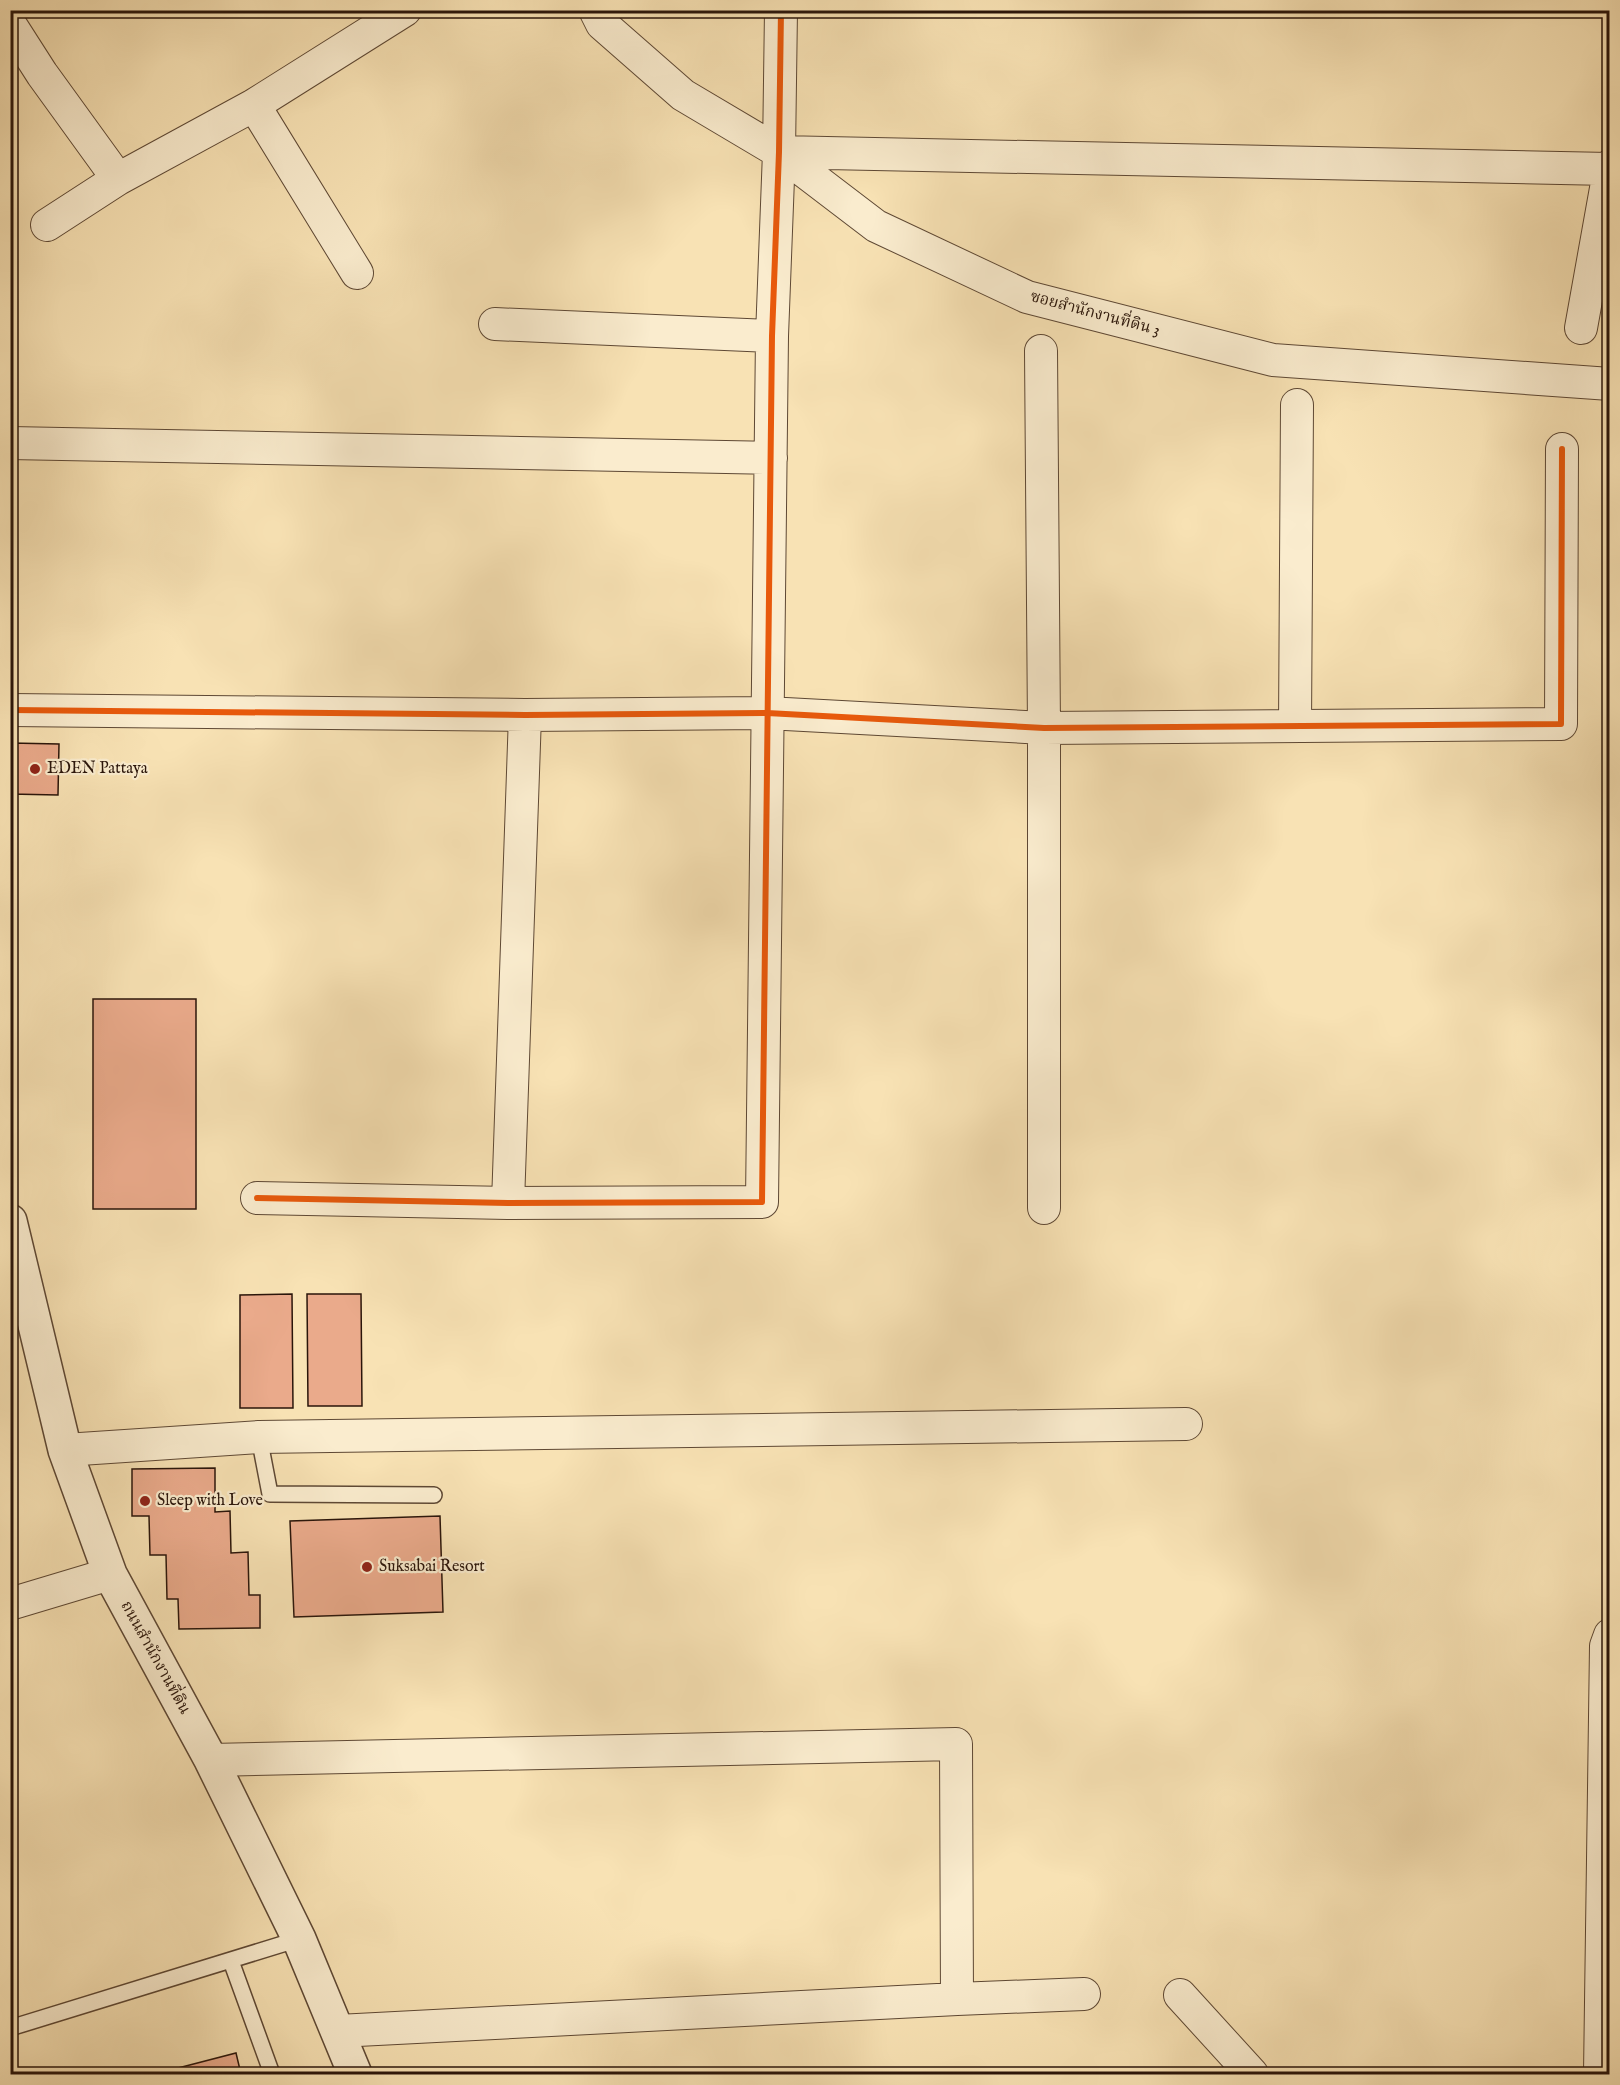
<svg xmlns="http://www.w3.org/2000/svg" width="1620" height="2085" viewBox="0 0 1620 2085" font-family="'IM FELL English','Noto Serif Thai',serif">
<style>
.building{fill:#eaaa8b;stroke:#2a150a;stroke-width:1.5}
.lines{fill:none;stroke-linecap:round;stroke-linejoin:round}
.service-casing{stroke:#5e4834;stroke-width:18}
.minor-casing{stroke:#5e4834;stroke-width:34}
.tertiary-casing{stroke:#5e4834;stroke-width:36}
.service{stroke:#faecce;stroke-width:15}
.minor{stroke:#faecce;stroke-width:32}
.tertiary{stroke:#faecce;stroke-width:33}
.cycleway-casing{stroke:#faecce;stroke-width:10}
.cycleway{stroke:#e8590c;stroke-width:6}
.poi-dot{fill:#8f2418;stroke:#faecce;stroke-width:2}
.labels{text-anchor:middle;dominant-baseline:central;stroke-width:4.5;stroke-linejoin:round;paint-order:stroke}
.street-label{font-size:16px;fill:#2a150a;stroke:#faecce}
.poi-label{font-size:16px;fill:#2a150a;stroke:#faecce;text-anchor:start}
</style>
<rect width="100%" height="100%" fill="#f8e2b4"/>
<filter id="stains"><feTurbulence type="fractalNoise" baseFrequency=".00333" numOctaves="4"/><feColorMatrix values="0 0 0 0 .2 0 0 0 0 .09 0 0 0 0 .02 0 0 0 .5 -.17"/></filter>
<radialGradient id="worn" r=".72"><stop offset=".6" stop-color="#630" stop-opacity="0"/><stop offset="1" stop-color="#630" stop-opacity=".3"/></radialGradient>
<path class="building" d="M 10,743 L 59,744 L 58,795 L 10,794 Z
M 93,999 L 196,999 L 196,1209 L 93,1209 Z
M 292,1294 L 293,1408 L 240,1408 L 240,1295 Z
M 307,1294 L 361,1294 L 362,1406 L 308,1406 Z
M 215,1468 L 215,1512 L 230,1511 L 231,1553 L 248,1552 L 249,1595 L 260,1595 L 260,1628 L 179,1629 L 178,1599 L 167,1599 L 166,1555 L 150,1555 L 149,1516 L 132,1516 L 132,1469 Z
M 440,1516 L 443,1612 L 294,1617 L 290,1521 Z
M 236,2053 L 241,2074 L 155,2074 Z"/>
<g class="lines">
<g class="service-casing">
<path id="service" d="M 259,1437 L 270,1494 L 434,1495
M 231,1961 L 272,2074
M 10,2028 L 299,1939"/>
</g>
<g class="minor-casing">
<path id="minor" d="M 595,10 L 602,24 L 683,95 L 779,152 L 876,226 L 1027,297 L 1273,360 L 1610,384
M 10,24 L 42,74 L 118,179
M 254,105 L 357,273
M 779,152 L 1609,169
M 47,225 L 118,179 L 254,105 L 405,10
M 495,324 L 772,336
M 1581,328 L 1610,166
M 1041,351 L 1044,728 L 1044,1208
M 10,443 L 771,458
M 10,710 L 525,715 L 767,713 L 1044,728 L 1561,724 L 1562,449
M 1295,726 L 1297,405
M 257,1198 L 508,1203 L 762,1202 L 772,336 L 779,152 L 781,10
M 508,1203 L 525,715
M 65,1450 L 259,1437 L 1186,1424
M 10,1604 L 110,1574
M 211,1760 L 956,1744 L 957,1999 L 338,2031
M 1180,1995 L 1252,2074
M 957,1999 L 1084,1994
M 1600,2074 L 1606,1646 L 1610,1635"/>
</g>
<g class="tertiary-casing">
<path id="tertiary" d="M 10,1221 L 65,1450 L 110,1574 L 211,1760 L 299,1939 L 355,2074"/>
</g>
<use href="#service" class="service"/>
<use href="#minor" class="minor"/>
<use href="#tertiary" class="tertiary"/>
<g class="cycleway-casing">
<path id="cycleway" d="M 10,710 L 525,715 L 767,713 L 1044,728 L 1561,724 L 1562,449
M 257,1198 L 508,1203 L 762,1202 L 772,336 L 779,152 L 781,10"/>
</g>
<use href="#cycleway" class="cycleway"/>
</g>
<g class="poi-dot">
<circle cx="35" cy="769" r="6"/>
<circle cx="145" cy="1501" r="6"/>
<circle cx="367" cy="1567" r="6"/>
</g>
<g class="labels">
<g class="street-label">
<text transform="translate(1095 314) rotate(15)">ซอยสำนักงานที่ดิน 3</text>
<text transform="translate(155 1658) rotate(61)">ถนนสำนักงานที่ดิน</text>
</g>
<g class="poi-label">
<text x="47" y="769">EDEN Pattaya</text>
<text x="157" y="1501">Sleep with Love</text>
<text x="379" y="1567">Suksabai Resort</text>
</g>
</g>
<rect width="1620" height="2085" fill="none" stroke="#f8e2b4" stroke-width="36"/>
<rect x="12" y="12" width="1596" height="2061" fill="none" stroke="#2a150a" stroke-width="3"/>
<rect x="18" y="18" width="1584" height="2049" fill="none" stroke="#2a150a" stroke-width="1.5"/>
<rect width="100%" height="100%" filter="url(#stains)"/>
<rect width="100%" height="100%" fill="url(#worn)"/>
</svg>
